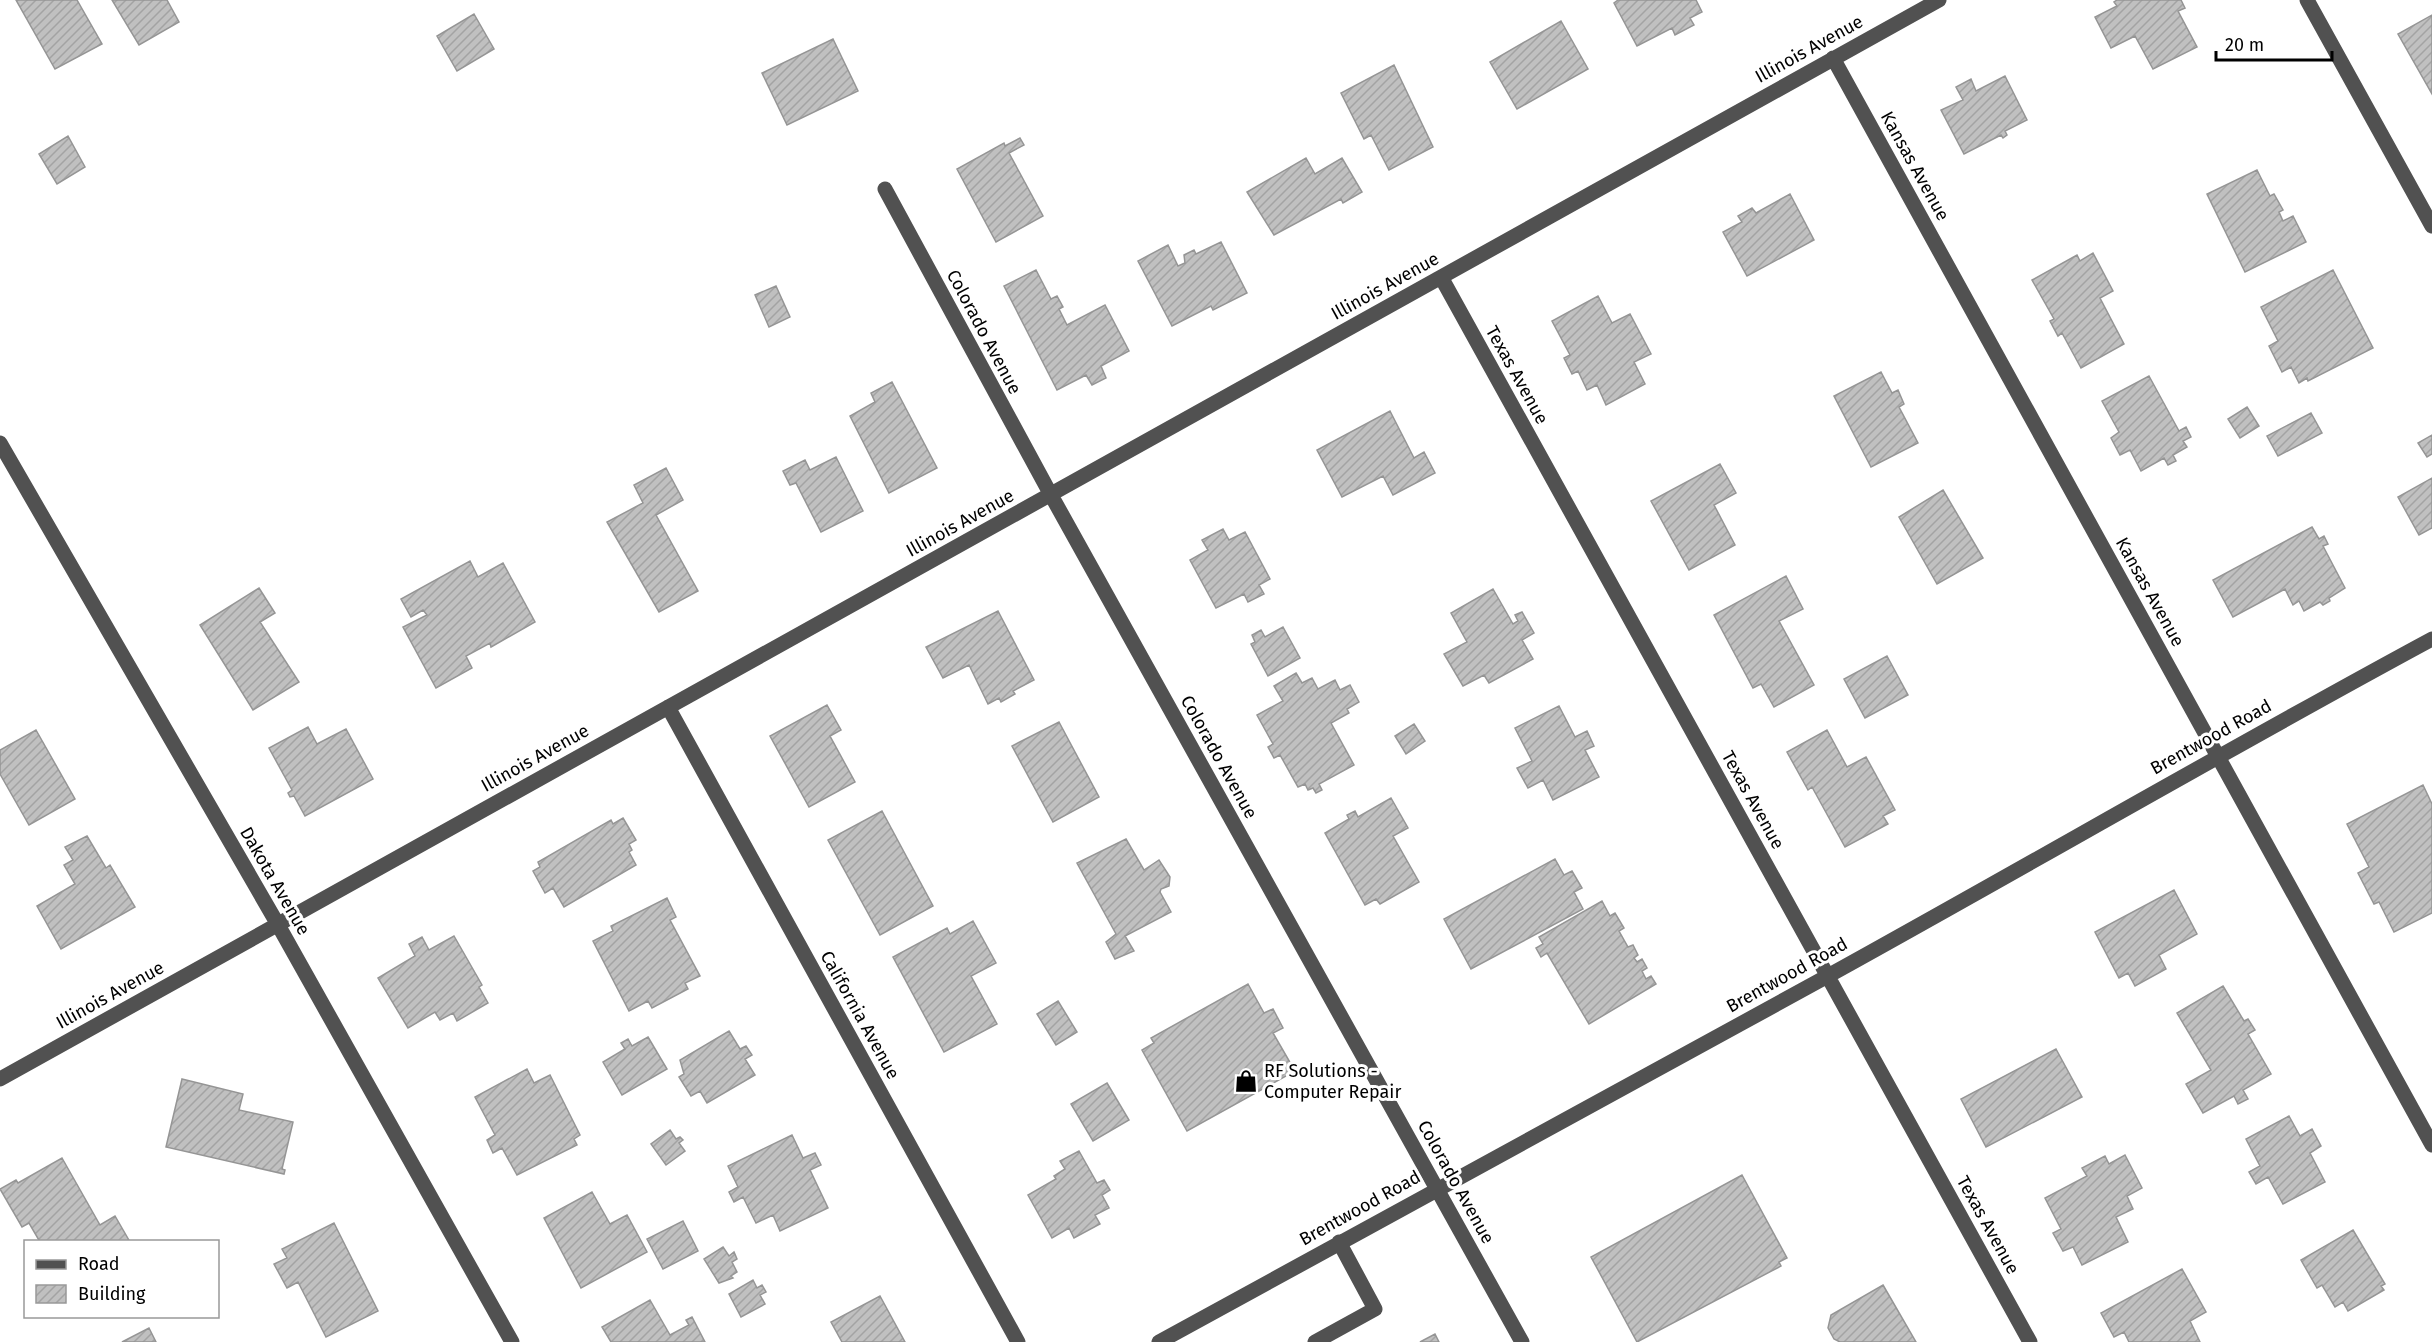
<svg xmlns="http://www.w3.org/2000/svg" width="2432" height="1342" viewBox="0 0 2432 1342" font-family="'Fira Sans',sans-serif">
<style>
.building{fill:url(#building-hatch);stroke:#959595;stroke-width:1.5}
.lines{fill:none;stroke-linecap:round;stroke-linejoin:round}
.minor{stroke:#515151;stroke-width:15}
.labels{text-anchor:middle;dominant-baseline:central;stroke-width:6;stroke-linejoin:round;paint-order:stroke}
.street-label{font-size:18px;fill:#000;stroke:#fff}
.poi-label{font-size:18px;fill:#000;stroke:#fff;text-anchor:start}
</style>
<defs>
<pattern id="building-hatch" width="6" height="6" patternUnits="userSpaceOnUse" patternTransform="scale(1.5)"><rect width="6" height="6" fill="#c0c0c0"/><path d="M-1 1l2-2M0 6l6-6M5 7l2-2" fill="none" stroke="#a3a3a3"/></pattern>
</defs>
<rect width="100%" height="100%" fill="#fff"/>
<path class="building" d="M 16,0 L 77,0 L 102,44 L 55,69 Z
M 112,0 L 167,0 L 179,22 L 139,45 Z
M 1618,0 L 1696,0 L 1702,12 L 1690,18 L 1694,25 L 1675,35 L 1672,28 L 1637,46 L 1614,3 Z
M 2117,0 L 2181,0 L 2185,8 L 2178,11 L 2197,47 L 2153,69 L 2135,36 L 2111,48 L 2095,17 L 2117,6 L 2114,2 Z
M 474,14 L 494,49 L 457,71 L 437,36 Z
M 2432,15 L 2432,94 L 2398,34 Z
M 1561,21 L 1588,69 L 1517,109 L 1490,62 Z
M 833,39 L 858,91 L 787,125 L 762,73 Z
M 1394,65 L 1433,147 L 1389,170 L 1371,135 L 1364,139 L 1341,93 Z
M 2005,76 L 2027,120 L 2005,131 L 2007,135 L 2003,138 L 2001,135 L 1964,154 L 1941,110 L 1963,100 L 1956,87 L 1971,79 L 1976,91 Z
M 68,136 L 85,167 L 57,184 L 39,154 Z
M 1020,138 L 1024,145 L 1009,153 L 1043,216 L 996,242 L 957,169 L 1004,143 L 1005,146 Z
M 1306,158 L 1315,174 L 1342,158 L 1362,192 L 1343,203 L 1341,199 L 1274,235 L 1247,192 Z
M 2257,170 L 2270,196 L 2274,194 L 2283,210 L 2279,212 L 2283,221 L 2293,216 L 2306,242 L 2245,272 L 2207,194 Z
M 1790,194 L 1814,240 L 1747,276 L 1723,232 L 1742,222 L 1738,216 L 1752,208 L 1756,213 Z
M 1221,242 L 1247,293 L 1213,310 L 1211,306 L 1172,326 L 1138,261 L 1168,245 L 1178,266 L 1185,263 L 1184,255 L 1194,250 L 1196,254 Z
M 2093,253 L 2113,291 L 2100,298 L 2124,344 L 2081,368 L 2062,333 L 2058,336 L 2050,321 L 2054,319 L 2032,280 L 2077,255 L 2080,261 Z
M 1036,270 L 1051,299 L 1057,296 L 1063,307 L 1059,309 L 1067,325 L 1105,305 L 1129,351 L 1101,366 L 1106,378 L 1092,385 L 1086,375 L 1057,390 L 1004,286 Z
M 2333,270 L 2373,348 L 2308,381 L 2307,378 L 2299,383 L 2291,367 L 2282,372 L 2269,346 L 2278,341 L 2261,307 Z
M 776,286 L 790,317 L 769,327 L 755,295 Z
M 1598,296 L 1612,323 L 1630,314 L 1651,354 L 1634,362 L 1645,384 L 1606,405 L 1597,385 L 1587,390 L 1578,371 L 1572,374 L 1564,358 L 1570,355 L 1552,321 Z
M 1881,372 L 1892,393 L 1898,390 L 1904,404 L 1899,407 L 1918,443 L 1871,467 L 1834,396 Z
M 2149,376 L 2179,431 L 2186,427 L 2191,437 L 2183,441 L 2187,447 L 2173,455 L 2176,461 L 2168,465 L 2164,458 L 2141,471 L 2130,450 L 2120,455 L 2111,438 L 2119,432 L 2102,401 Z
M 892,382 L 937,468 L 889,493 L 850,416 L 875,402 L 871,393 Z
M 2247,407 L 2259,426 L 2240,438 L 2228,419 Z
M 1390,411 L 1414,458 L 1424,452 L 1435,473 L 1393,495 L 1383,476 L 1342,497 L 1317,450 Z
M 2311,413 L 2322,433 L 2278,456 L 2267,436 Z
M 2432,435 L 2432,454 L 2427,457 L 2418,443 Z
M 836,457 L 863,511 L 821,532 L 796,483 L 790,485 L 783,471 L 805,460 L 810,470 Z
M 1720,464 L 1736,493 L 1714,505 L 1735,545 L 1689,570 L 1651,501 Z
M 666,468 L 683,500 L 656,515 L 698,591 L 659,612 L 607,522 L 643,503 L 634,485 Z
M 2432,478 L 2432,528 L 2419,535 L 2398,497 Z
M 1943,490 L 1983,558 L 1937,584 L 1899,517 Z
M 2312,527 L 2319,539 L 2324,536 L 2328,544 L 2323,546 L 2345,588 L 2329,598 L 2330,601 L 2323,605 L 2320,602 L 2304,611 L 2299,601 L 2293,605 L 2285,589 L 2233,617 L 2213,580 Z
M 1223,529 L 1229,540 L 1245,532 L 1270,579 L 1259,585 L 1264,594 L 1248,602 L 1244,594 L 1216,608 L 1190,560 L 1208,550 L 1202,540 Z
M 470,561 L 478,577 L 503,563 L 535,622 L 491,647 L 490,643 L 466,656 L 472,668 L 436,688 L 403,627 L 427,615 L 423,610 L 411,617 L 401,599 Z
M 1786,576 L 1803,609 L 1779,621 L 1814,685 L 1774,707 L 1761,684 L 1753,688 L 1714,615 Z
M 259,588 L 275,613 L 260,622 L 299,682 L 253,710 L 200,625 Z
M 1493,589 L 1513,624 L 1518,621 L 1515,615 L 1522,612 L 1534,633 L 1522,640 L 1533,659 L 1489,683 L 1484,675 L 1463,686 L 1444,654 L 1467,642 L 1451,613 Z
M 998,611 L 1034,680 L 1013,691 L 1015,694 L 1001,702 L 999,698 L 988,704 L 969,665 L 943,678 L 926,647 Z
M 1283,627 L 1300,658 L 1268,676 L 1251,644 L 1255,642 L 1252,635 L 1261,630 L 1265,637 Z
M 1887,656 L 1908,695 L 1865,718 L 1844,679 Z
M 1296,673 L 1302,683 L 1312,678 L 1318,689 L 1335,680 L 1340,690 L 1350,685 L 1359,702 L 1347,709 L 1349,713 L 1331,723 L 1354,765 L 1319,784 L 1322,790 L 1316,793 L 1313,788 L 1308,790 L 1305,784 L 1298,787 L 1280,755 L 1274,758 L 1268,747 L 1273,744 L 1257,715 L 1283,701 L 1274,686 Z
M 827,705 L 841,730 L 830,736 L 855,782 L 809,807 L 770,736 Z
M 1559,706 L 1575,737 L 1587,731 L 1594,746 L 1585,750 L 1599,777 L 1553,800 L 1543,780 L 1528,788 L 1517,768 L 1532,761 L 1515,728 Z
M 1059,722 L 1099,797 L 1053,822 L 1012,746 Z
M 1414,724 L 1425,741 L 1406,754 L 1395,736 Z
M 308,727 L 317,744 L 346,729 L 373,779 L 305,816 L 294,796 L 290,797 L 288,793 L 292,790 L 269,748 Z
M 36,730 L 75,799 L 29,825 L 0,774 L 0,750 Z
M 1827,730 L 1847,767 L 1866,757 L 1895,810 L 1883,816 L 1888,824 L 1845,847 L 1812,787 L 1808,790 L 1787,752 Z
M 2423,785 L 2432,804 L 2432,913 L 2394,932 L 2379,902 L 2374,904 L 2358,873 L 2369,867 L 2347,824 Z
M 1391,798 L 1408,828 L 1393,836 L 1419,882 L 1380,904 L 1376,899 L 1365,905 L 1325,833 L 1349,819 L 1347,815 L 1355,811 L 1358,817 Z
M 882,811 L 933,906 L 880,935 L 828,840 Z
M 623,818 L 636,840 L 629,844 L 632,850 L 629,852 L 636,865 L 564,907 L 553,888 L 545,893 L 533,871 L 540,867 L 538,862 L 611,820 L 613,824 Z
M 87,836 L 106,868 L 110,865 L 135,907 L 61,949 L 37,906 L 75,884 L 64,865 L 73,860 L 65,847 Z
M 1126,839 L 1144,870 L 1159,860 L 1170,877 L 1169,886 L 1161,889 L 1160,892 L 1171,912 L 1125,936 L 1134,951 L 1115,959 L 1106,942 L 1116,934 L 1077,863 Z
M 1555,859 L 1564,875 L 1572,871 L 1582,888 L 1574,892 L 1583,909 L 1471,969 L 1444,919 Z
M 2174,890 L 2197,934 L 2159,955 L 2166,969 L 2135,986 L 2128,973 L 2119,978 L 2095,932 Z
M 667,898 L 676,917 L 670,920 L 700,976 L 685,983 L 688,989 L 652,1008 L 648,1001 L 629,1011 L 593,941 L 613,931 L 611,926 Z
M 1602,901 L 1610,916 L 1615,913 L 1624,928 L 1619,931 L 1628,947 L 1633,945 L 1638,955 L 1634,958 L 1637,962 L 1642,959 L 1647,968 L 1642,971 L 1646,979 L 1651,976 L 1656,984 L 1589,1024 L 1547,953 L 1541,957 L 1536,948 L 1543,944 L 1539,937 Z
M 973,921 L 996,963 L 971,976 L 997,1024 L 944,1052 L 893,957 L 947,928 L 950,934 Z
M 454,936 L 482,985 L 479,987 L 488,1003 L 457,1021 L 453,1013 L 440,1020 L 435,1012 L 408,1028 L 378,978 L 415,956 L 409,944 L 422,937 L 429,950 Z
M 1248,984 L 1264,1013 L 1273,1009 L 1283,1028 L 1273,1033 L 1295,1071 L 1187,1131 L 1142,1050 L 1154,1043 L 1151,1038 Z
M 2223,986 L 2244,1021 L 2248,1019 L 2255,1030 L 2248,1034 L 2271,1074 L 2243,1090 L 2248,1099 L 2238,1104 L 2234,1096 L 2203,1113 L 2186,1084 L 2211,1070 L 2177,1013 Z
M 1058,1001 L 1077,1032 L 1056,1045 L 1037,1014 Z
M 729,1031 L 740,1049 L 746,1046 L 752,1055 L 745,1059 L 755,1075 L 707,1103 L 700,1091 L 691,1096 L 679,1077 L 684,1074 L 680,1060 Z
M 648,1037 L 667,1069 L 622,1095 L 603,1062 L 625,1049 L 621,1043 L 628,1039 L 632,1046 Z
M 2056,1049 L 2082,1097 L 1986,1147 L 1961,1099 Z
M 527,1069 L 534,1083 L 550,1075 L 580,1135 L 574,1139 L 577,1145 L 517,1175 L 502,1148 L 493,1153 L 487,1140 L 495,1135 L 475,1097 Z
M 182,1079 L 243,1094 L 239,1110 L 293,1122 L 282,1169 L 285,1170 L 284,1174 L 166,1147 Z
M 1107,1083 L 1129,1120 L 1093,1141 L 1071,1104 Z
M 2289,1116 L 2300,1136 L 2312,1129 L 2321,1146 L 2310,1153 L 2325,1182 L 2283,1204 L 2268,1177 L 2256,1184 L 2249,1172 L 2260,1166 L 2246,1139 Z
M 670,1130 L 676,1139 L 680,1137 L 683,1140 L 679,1143 L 685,1151 L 666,1165 L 651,1144 Z
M 792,1135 L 803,1158 L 815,1153 L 821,1165 L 810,1170 L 828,1208 L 780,1231 L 773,1215 L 756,1223 L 743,1197 L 734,1202 L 729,1192 L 738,1187 L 728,1166 Z
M 1079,1151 L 1097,1183 L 1104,1180 L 1110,1190 L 1102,1195 L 1109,1208 L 1095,1215 L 1100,1224 L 1074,1238 L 1069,1228 L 1052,1238 L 1028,1195 L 1056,1179 L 1054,1176 L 1065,1169 L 1060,1161 Z
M 2125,1155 L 2142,1188 L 2127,1196 L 2133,1209 L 2116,1217 L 2128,1242 L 2082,1265 L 2073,1247 L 2063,1251 L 2053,1233 L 2061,1229 L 2045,1198 L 2087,1176 L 2082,1168 L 2105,1156 L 2109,1164 Z
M 62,1158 L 100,1225 L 115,1216 L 130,1242 L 40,1242 L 29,1223 L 22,1227 L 0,1189 L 16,1180 L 18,1183 Z
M 1742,1175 L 1787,1258 L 1779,1262 L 1781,1266 L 1637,1342 L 1591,1257 Z
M 592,1192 L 610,1224 L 627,1215 L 647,1252 L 581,1288 L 544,1218 Z
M 683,1221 L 698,1251 L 663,1269 L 647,1239 Z
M 334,1223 L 378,1311 L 326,1337 L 298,1282 L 287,1288 L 274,1264 L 287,1258 L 282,1249 Z
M 2353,1230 L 2385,1284 L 2381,1286 L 2384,1290 L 2348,1311 L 2343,1302 L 2335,1307 L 2322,1285 L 2317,1288 L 2301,1260 Z
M 723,1247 L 729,1256 L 734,1252 L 737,1259 L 732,1262 L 737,1272 L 731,1276 L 733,1278 L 719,1283 L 704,1259 Z
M 2182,1269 L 2206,1312 L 2190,1321 L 2200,1342 L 2129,1342 L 2124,1332 L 2114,1337 L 2101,1313 Z
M 753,1280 L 757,1288 L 762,1285 L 766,1292 L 760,1295 L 765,1304 L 741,1317 L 729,1294 Z
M 1883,1285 L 1916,1342 L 1840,1342 L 1834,1339 L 1828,1328 L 1831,1315 Z
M 880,1296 L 905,1342 L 842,1342 L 831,1322 Z
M 650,1300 L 670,1335 L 689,1325 L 686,1320 L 692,1317 L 705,1342 L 611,1342 L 602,1327 Z
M 149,1328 L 156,1342 L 122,1342 Z
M 1435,1334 L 1439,1342 L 1420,1342 Z"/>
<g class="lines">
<path class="minor" d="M 2307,0 L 2432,226
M 1833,58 L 2432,1145
M 885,189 L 1051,495 L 1522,1342
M 1441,277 L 2030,1342
M 0,443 L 277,923 L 512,1342
M 668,707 L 1018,1342
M 0,1079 L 1939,0
M 1159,1342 C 1381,1219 1604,1099 1826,977 C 2029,865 2228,749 2432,639
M 1315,1342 L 1375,1309 L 1339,1242"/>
</g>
<defs>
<g id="shop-bare" transform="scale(1.8)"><path d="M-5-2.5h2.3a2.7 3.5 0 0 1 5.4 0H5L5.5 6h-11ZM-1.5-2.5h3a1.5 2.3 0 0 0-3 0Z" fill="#000" stroke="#fff" stroke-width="2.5" paint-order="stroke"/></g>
</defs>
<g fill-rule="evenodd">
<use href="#shop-bare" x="1246" y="1081"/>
</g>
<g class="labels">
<g class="street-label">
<text transform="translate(1809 49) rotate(-29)">Illinois Avenue</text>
<text transform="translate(1915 166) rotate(61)">Kansas Avenue</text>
<text transform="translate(1385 286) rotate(-29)">Illinois Avenue</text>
<text transform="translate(984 332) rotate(62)">Colorado Avenue</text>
<text transform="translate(1517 375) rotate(61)">Texas Avenue</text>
<text transform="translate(960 523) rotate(-29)">Illinois Avenue</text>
<text transform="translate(2150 592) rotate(61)">Kansas Avenue</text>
<text transform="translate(2211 737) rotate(-29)">Brentwood Road</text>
<text transform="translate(1219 757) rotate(61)">Colorado Avenue</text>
<text transform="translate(535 758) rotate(-29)">Illinois Avenue</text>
<text transform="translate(1753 800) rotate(61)">Texas Avenue</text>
<text transform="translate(275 881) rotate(60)">Dakota Avenue</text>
<text transform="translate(1787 975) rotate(-29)">Brentwood Road</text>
<text transform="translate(110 995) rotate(-29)">Illinois Avenue</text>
<text transform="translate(860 1015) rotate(61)">California Avenue</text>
<text transform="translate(1456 1182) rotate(61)">Colorado Avenue</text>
<text transform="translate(1360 1208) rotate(-29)">Brentwood Road</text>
<text transform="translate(1988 1225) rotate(61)">Texas Avenue</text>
</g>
<g class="poi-label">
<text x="1264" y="1071">RF Solutions -<tspan x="1264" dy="21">Computer Repair</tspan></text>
</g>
</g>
<rect x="24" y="1240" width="195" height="78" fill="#ffffff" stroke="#999999" stroke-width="1.5"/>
<rect x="36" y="1260" width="30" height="9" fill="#515151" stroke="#999999" stroke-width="1.5"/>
<text x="78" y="1270" font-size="18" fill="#000000">Road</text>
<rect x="36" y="1285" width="30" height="18" fill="url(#building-hatch)" stroke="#999999" stroke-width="1.5"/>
<text x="78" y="1300" font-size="18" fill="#000000">Building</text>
<path d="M2216 51v9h116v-9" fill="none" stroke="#000000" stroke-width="3"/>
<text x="2225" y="51" font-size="18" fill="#000000" stroke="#ffffff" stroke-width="4.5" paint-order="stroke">20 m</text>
</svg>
